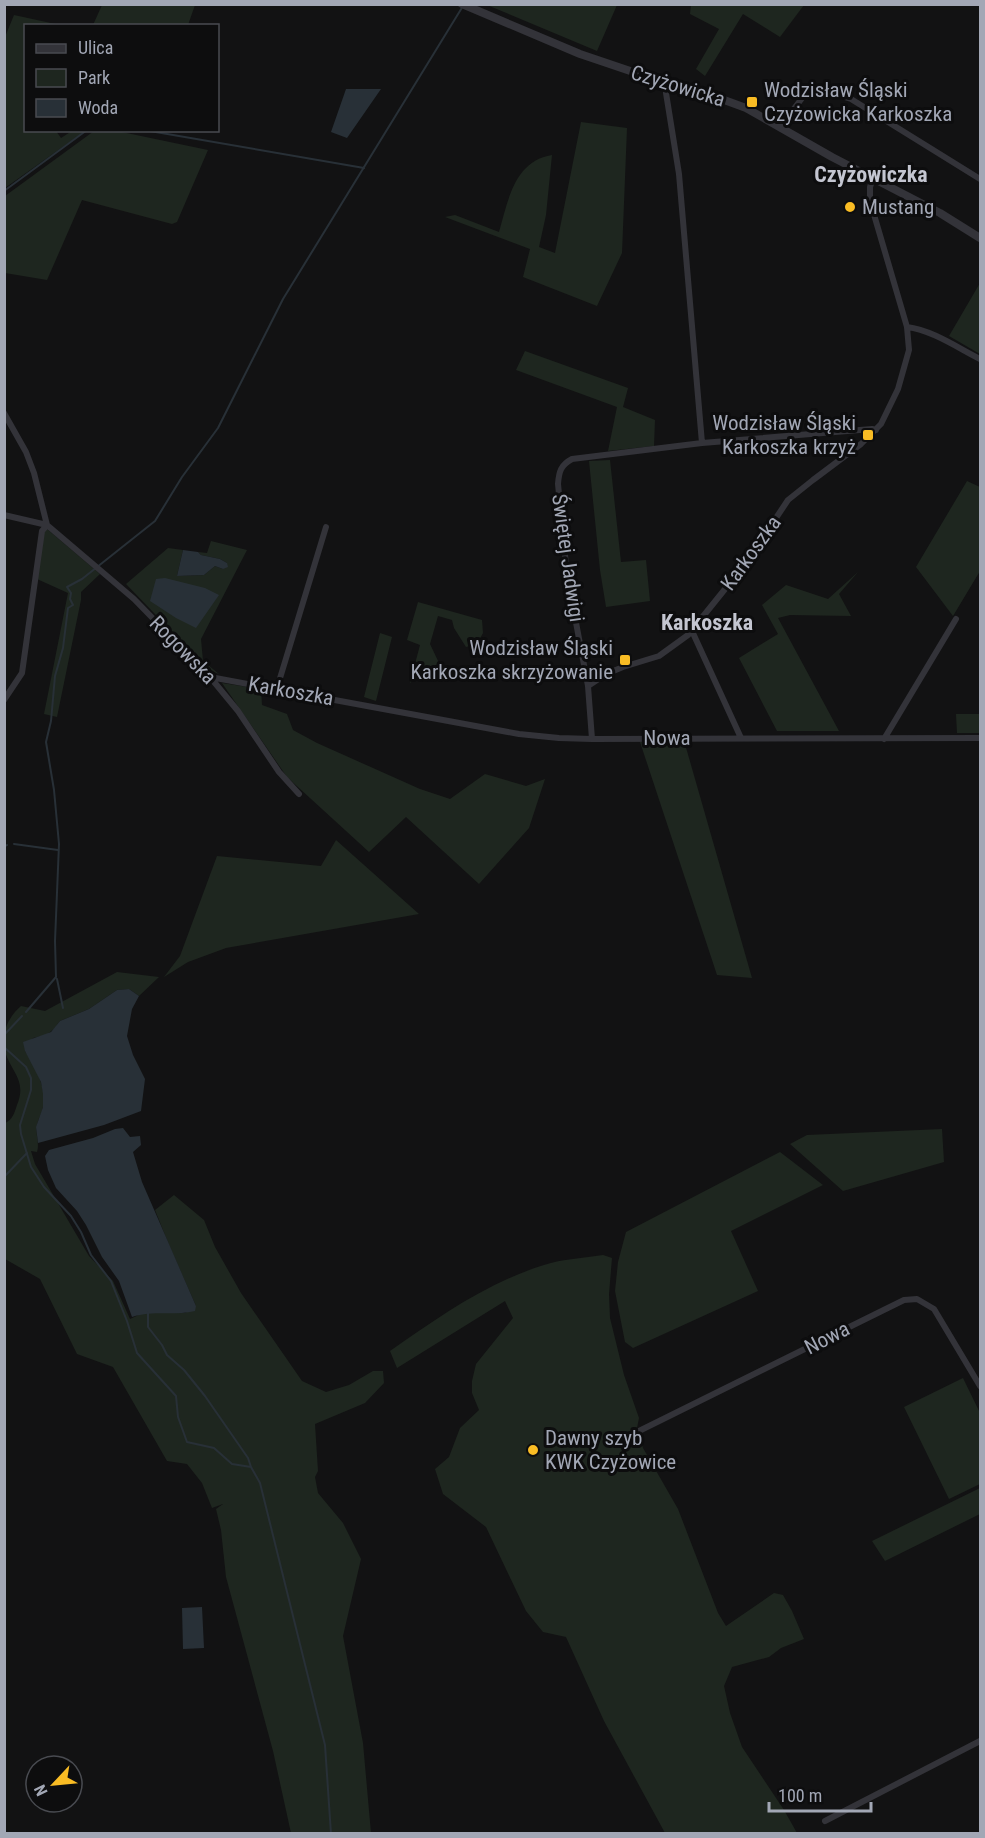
<svg xmlns="http://www.w3.org/2000/svg" width="985" height="1838" viewBox="0 0 985 1838" font-family="'Roboto Condensed',sans-serif">
<style>
.green{fill:#1e261f}
.water{fill:#283037}
.lines{fill:none;stroke-linecap:round;stroke-linejoin:round}
.stream{stroke:#283037;stroke-width:2}
.minor{stroke:#333339;stroke-width:6}
.tertiary{stroke:#333339;stroke-width:8}
.poi-dot{fill:#f9bc24;stroke:#0d0d0e;stroke-width:2}
.labels{text-anchor:middle;dominant-baseline:central;stroke-width:6;stroke-linejoin:round;paint-order:stroke}
.street-label{font-size:21px;fill:#a2a7b5;stroke:#0d0d0e}
.poi-label{font-size:21px;fill:#a2a7b5;stroke:#0d0d0e;text-anchor:start}
.neighbourhood-label{font-size:22px;font-weight:bold;fill:#c4c6d1;stroke:#0d0d0e}
</style>
<rect width="100%" height="100%" fill="#121213"/>
<path class="green" d="M 102,5 L 102,4 L 195,5 L 188,25 L 93,25 Z
M 487,5 L 617,4 L 617,5 L 597,51 Z
M 691,5 L 691,4 L 804,5 L 780,37 L 743,14 L 705,76 L 696,69 L 719,29 L 690,14 Z
M 14,15 L 60,25 L 26,26 L 26,130 L 56,131 L 61,138 L 72,131 L 85,131 L 5,188 L 5,37 Z
M 581,122 L 627,128 L 622,253 L 597,306 L 523,277 L 530,249 L 445,217 L 455,215 L 499,232 C 508,201 514,161 552,155 L 546,215 L 539,247 L 555,253 Z
M 94,131 L 117,131 L 208,150 L 177,222 L 172,224 L 82,200 L 47,280 L 5,273 L 5,196 Z
M 980,283 L 980,354 L 949,336 Z
M 525,351 L 628,388 L 623,407 L 655,420 L 654,446 L 608,451 L 617,407 L 516,370 Z
M 610,460 L 621,562 L 646,560 L 650,601 L 606,607 L 600,570 L 589,461 Z
M 967,481 L 980,487 L 980,571 L 953,616 L 916,567 Z
M 47,529 L 100,574 L 81,592 L 81,600 L 57,717 L 44,714 L 68,593 L 37,579 L 44,533 Z
M 211,541 L 247,550 L 201,639 L 203,661 L 219,674 L 209,670 L 126,584 L 168,548 L 183,550 L 177,576 L 204,575 L 215,566 L 223,569 L 227,563 L 220,559 L 201,555 L 198,552 L 207,553 Z
M 858,572 L 839,594 L 851,616 L 790,615 L 778,618 L 839,731 L 777,731 L 739,658 L 778,634 L 762,605 L 786,585 L 828,599 Z
M 418,602 L 482,620 L 483,633 L 477,644 L 466,647 L 454,628 L 452,620 L 438,616 L 430,644 L 439,663 L 410,683 L 420,645 L 407,640 Z
M 380,633 L 392,637 L 376,701 L 364,697 Z
M 222,683 L 261,689 L 262,705 L 287,714 L 293,730 L 317,743 L 420,789 L 450,799 L 485,774 L 526,786 L 545,779 L 529,828 L 479,884 L 406,817 L 369,852 L 287,777 Z
M 956,714 L 980,714 L 980,733 L 957,733 Z
M 640,742 L 685,744 L 752,978 L 717,975 Z
M 336,840 L 419,914 L 226,948 L 188,962 L 164,977 L 180,956 L 217,856 L 321,866 Z
M 117,972 L 159,977 L 139,996 L 129,989 L 117,990 L 89,1009 L 60,1021 L 54,1029 L 46,1035 L 33,1038 L 25,1051 C 35,1066 47,1088 43,1107 C 42,1113 38,1119 37,1125 C 35,1134 40,1143 37,1152 L 31,1151 L 35,1164 L 89,1256 L 113,1281 L 130,1319 L 145,1312 L 185,1313 L 196,1306 L 169,1245 L 155,1210 L 174,1195 L 204,1220 L 215,1247 L 241,1293 L 302,1381 L 326,1392 L 349,1385 L 373,1371 L 383,1371 L 384,1383 L 365,1403 L 315,1424 L 318,1471 L 315,1477 L 318,1493 L 343,1523 L 361,1559 L 343,1636 L 363,1743 L 371,1833 L 291,1833 L 273,1751 L 226,1577 L 221,1530 L 216,1509 L 223,1504 L 212,1508 L 202,1483 L 187,1464 L 167,1461 L 113,1367 L 77,1354 L 40,1279 L 5,1259 L 4,1124 C 13,1119 14,1114 17,1105 C 27,1081 12,1073 5,1052 C 0,1035 8,1017 21,1006 L 45,1011 Z
M 942,1129 L 944,1162 L 843,1191 L 790,1144 L 807,1135 Z
M 780,1152 L 823,1185 L 731,1231 L 758,1291 L 633,1348 L 625,1342 L 615,1291 L 618,1262 L 626,1232 Z
M 603,1255 L 612,1258 L 609,1294 L 610,1318 L 624,1375 L 639,1418 L 637,1428 L 643,1448 L 678,1509 L 718,1613 L 726,1626 L 774,1593 L 783,1595 L 792,1611 L 804,1639 L 781,1648 L 769,1657 L 732,1667 L 724,1686 L 730,1713 L 742,1747 L 784,1810 L 797,1833 L 665,1833 L 604,1721 L 566,1637 L 543,1632 L 526,1611 L 486,1527 L 443,1494 L 435,1469 L 449,1457 L 460,1428 L 479,1410 L 472,1393 L 472,1381 L 476,1364 L 513,1318 L 505,1301 L 397,1368 L 390,1351 C 439,1317 486,1283 544,1265 C 562,1259 584,1258 603,1255 Z
M 963,1378 L 980,1413 L 980,1484 L 949,1499 L 904,1407 Z
M 980,1488 L 980,1514 L 885,1561 L 872,1541 Z"/>
<path class="water" d="M 346,89 L 381,89 L 347,138 L 331,132 Z
M 183,550 L 198,552 L 201,555 L 220,559 L 227,563 L 228,567 L 223,569 L 215,566 L 204,575 L 177,576 Z
M 165,578 L 205,588 L 219,595 L 196,628 L 176,618 L 150,601 L 156,579 Z
M 129,989 L 139,996 L 132,1009 L 127,1036 L 133,1055 L 145,1079 L 141,1111 L 104,1125 L 38,1143 L 36,1127 L 43,1107 L 43,1094 L 41,1082 L 25,1051 L 23,1042 L 51,1032 L 60,1021 L 89,1009 L 117,990 Z
M 123,1128 L 130,1137 L 140,1136 L 141,1145 L 133,1152 L 142,1182 L 196,1306 L 195,1311 C 174,1316 153,1310 132,1317 L 119,1281 L 102,1257 L 86,1225 L 77,1211 L 56,1188 L 48,1170 L 45,1156 L 49,1150 L 93,1138 L 115,1129 Z
M 202,1607 L 204,1648 L 183,1649 L 182,1608 Z"/>
<g class="lines">
<path class="stream" d="M 144,130 L 364,168
M 4,191 L 87,130
M 14,844 L 58,850
M 4,847 L 7,845
M 57,979 L 63,1008
M 26,1012 L 56,977 L 55,941 L 59,844 L 54,790 L 46,742 L 51,721 L 55,676 L 63,648 L 68,608 L 73,605 L 70,599 L 71,593 L 67,587 L 82,579 L 155,521 L 182,477 L 218,428 L 283,299 L 463,6
M 4,1035 L 22,1016
M 4,1047 L 26,1067 L 31,1078 L 31,1090 L 20,1125 L 21,1134 L 31,1167 L 44,1187 L 71,1216 L 81,1232 L 91,1255 L 111,1281 L 127,1321 L 137,1353 L 176,1396 L 178,1417 L 187,1442 L 214,1448 L 232,1464 L 251,1467 L 260,1483 L 325,1745 L 331,1834
M 4,1177 L 27,1153
M 148,1312 L 148,1327 L 162,1345 L 167,1355 L 184,1370 L 205,1396 L 248,1458 L 251,1467"/>
<path class="minor" d="M 666,82 L 666,93 L 679,174 L 702,443 L 872,429 L 876,430
M 780,127 L 809,89 L 815,88 L 851,99 L 980,179
M 907,327 C 932,330 958,348 980,359
M 4,413 L 26,452 L 34,473 L 47,525 L 42,531 L 22,673 L 4,700
M 4,515 L 47,525 L 134,599 L 210,677 L 238,711 L 279,772 L 299,794
M 692,631 L 741,738
M 210,677 L 519,734 L 559,738 L 592,739 L 588,686 L 606,674 L 623,667 L 659,656 L 688,635 L 746,563 L 788,500 L 813,480 L 861,444 L 881,424 L 898,389 L 909,350 L 907,327 L 870,201 L 870,187 L 873,178
M 588,686 L 567,575 L 558,484 C 559,471 561,465 572,459 L 702,443
M 277,688 L 326,527
M 592,739 L 980,738
M 884,739 L 956,619
M 639,1431 L 904,1300 L 917,1299 L 934,1309 L 980,1386
M 825,1821 L 980,1741"/>
<path class="tertiary" d="M 462,4 L 580,54 L 648,77 L 716,97 L 746,108 L 832,157 L 940,213 L 980,238"/>
</g>
<g class="poi-dot">
<rect x="746" y="96" width="12" height="12" rx="3"/>
<circle cx="850" cy="207" r="6"/>
<rect x="862" y="429" width="12" height="12" rx="3"/>
<rect x="619" y="654" width="12" height="12" rx="3"/>
<circle cx="533" cy="1450" r="6"/>
</g>
<g class="labels">
<g class="street-label">
<text transform="translate(678 86) rotate(17)">Czyżowicka</text>
<text transform="translate(751 553) rotate(-54)">Karkoszka</text>
<text transform="translate(568 558) rotate(82)">Świętej Jadwigi</text>
<text transform="translate(183 650) rotate(46)">Rogowska</text>
<text transform="translate(291 691) rotate(10)">Karkoszka</text>
<text x="667" y="738">Nowa</text>
<text transform="translate(827 1338) rotate(-27)">Nowa</text>
</g>
<g class="poi-label">
<text x="764" y="90">Wodzisław Śląski<tspan x="764" dy="24">Czyżowicka Karkoszka</tspan></text>
<text x="862" y="207">Mustang</text>
<text x="856" y="423" text-anchor="end">Wodzisław Śląski<tspan x="856" dy="24">Karkoszka krzyż</tspan></text>
<text x="613" y="648" text-anchor="end">Wodzisław Śląski<tspan x="613" dy="24">Karkoszka skrzyżowanie</tspan></text>
<text x="545" y="1438">Dawny szyb<tspan x="545" dy="24">KWK Czyżowice</tspan></text>
</g>
<g class="neighbourhood-label">
<text x="871" y="174">Czyżowiczka</text>
<text x="707" y="622">Karkoszka</text>
</g>
</g>
<rect width="985" height="1838" fill="none" stroke="#a2a7b5" stroke-width="12"/>
<rect x="24" y="24" width="195" height="108" fill="#0d0d0e" stroke="#494b51" stroke-width="1.5"/>
<rect x="36" y="44" width="30" height="9" fill="#333339" stroke="#494b51" stroke-width="1.5"/>
<text x="78" y="54" font-size="18" fill="#a2a7b5">Ulica</text>
<rect x="36" y="69" width="30" height="18" fill="#1e261f" stroke="#494b51" stroke-width="1.5"/>
<text x="78" y="84" font-size="18" fill="#a2a7b5">Park</text>
<rect x="36" y="99" width="30" height="18" fill="#283037" stroke="#494b51" stroke-width="1.5"/>
<text x="78" y="114" font-size="18" fill="#a2a7b5">Woda</text>
<g transform="translate(54 1784) rotate(244)"><circle r="28" fill="#0d0d0e" stroke="#494b51" stroke-width="1.5"/>
<path d="M0-4.5L10 22L0 15L-10 22Z" fill="#f9bc24"/>
<text y="-9" font-size="16" font-weight="bold" text-anchor="middle" fill="#a2a7b5">N</text>
</g>
<path d="M769 1802v9h102v-9" fill="none" stroke="#a2a7b5" stroke-width="3"/>
<text x="778" y="1802" font-size="18" fill="#a2a7b5" stroke="#0d0d0e" stroke-width="4.5" paint-order="stroke">100 m</text>
</svg>
